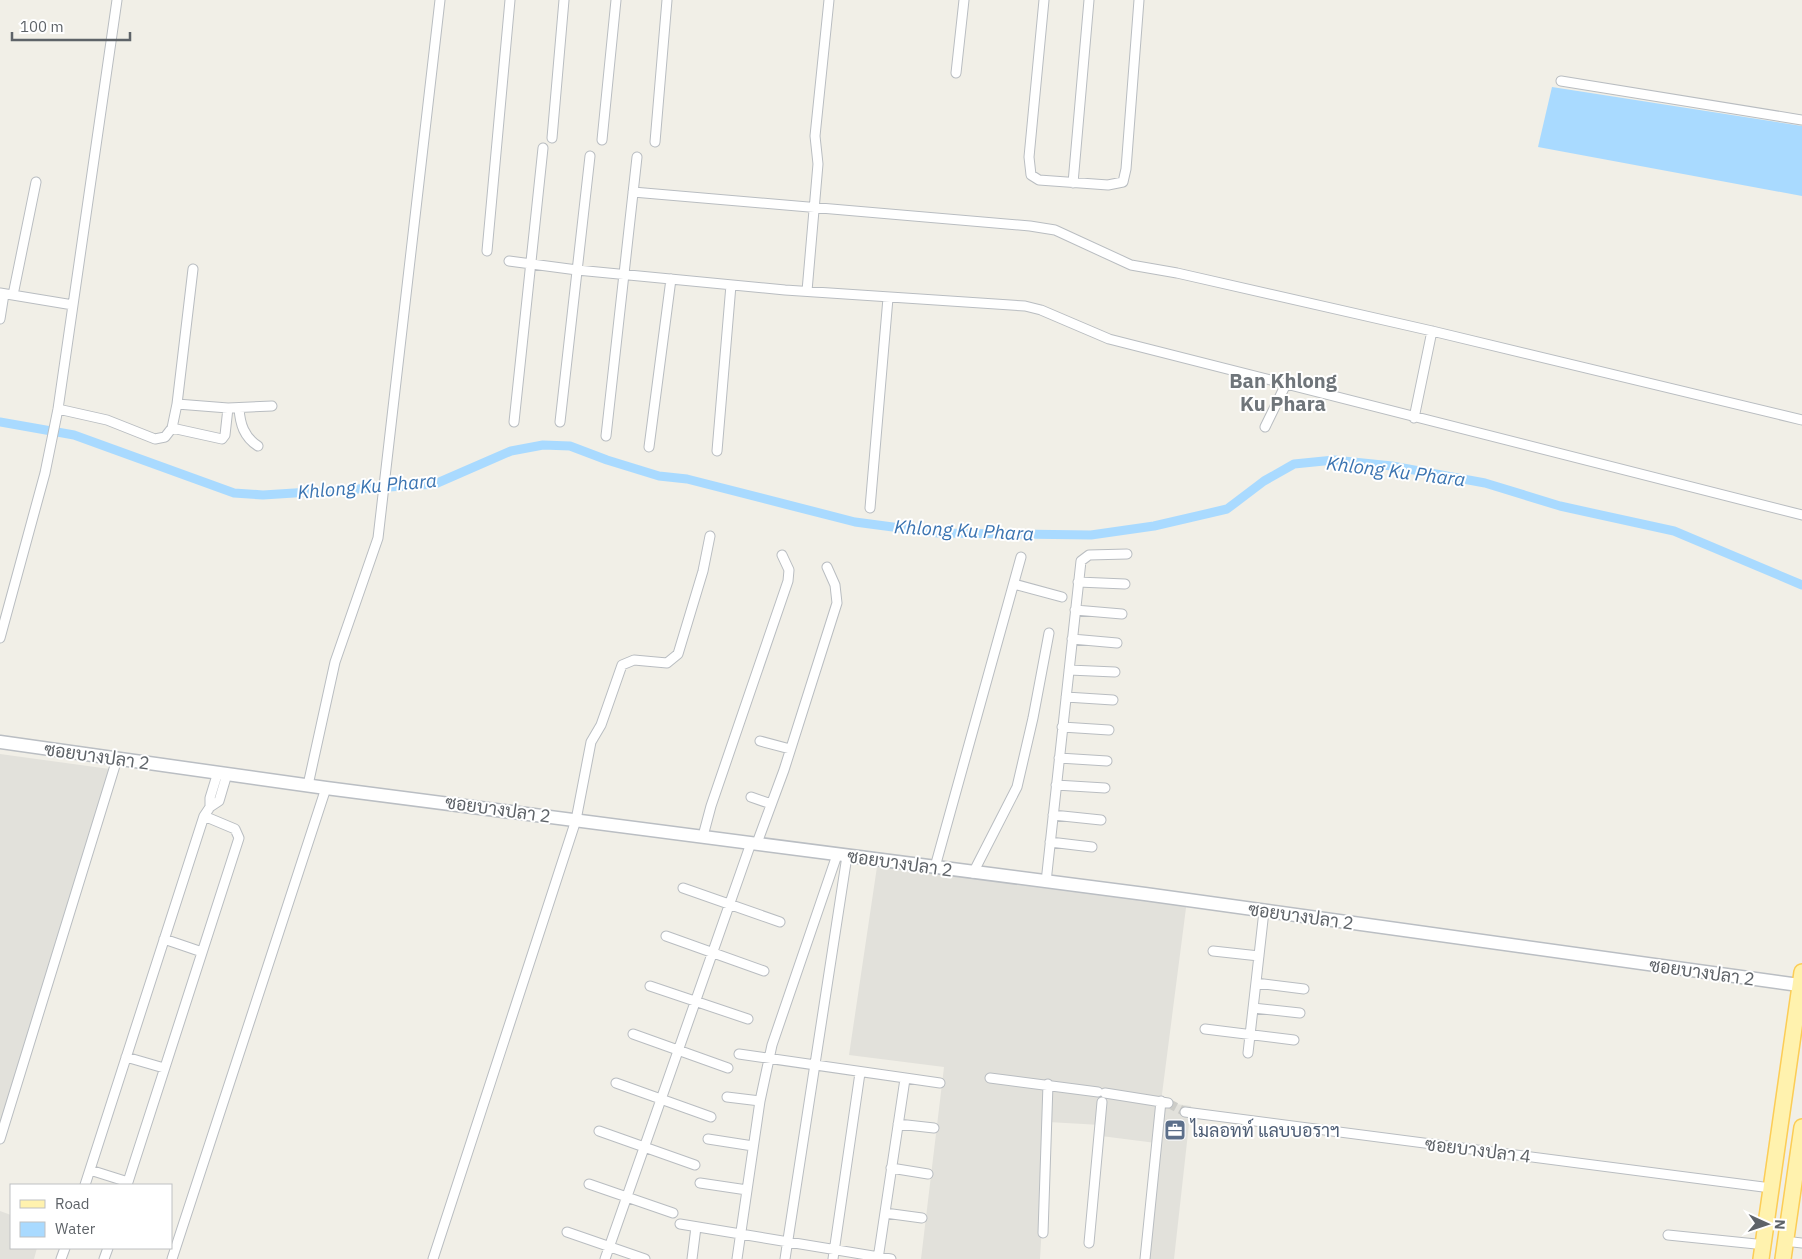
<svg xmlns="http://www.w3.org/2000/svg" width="1802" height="1259" viewBox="0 0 1802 1259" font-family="'IBM Plex Sans',Sarabun,sans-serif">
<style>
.industrial{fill:#e2e1db}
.water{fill:#a9daff}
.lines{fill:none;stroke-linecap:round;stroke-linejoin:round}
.canal{stroke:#a9daff;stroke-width:9}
.street-tunnel{stroke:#ccccc7;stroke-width:9;stroke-dasharray:9 4.5;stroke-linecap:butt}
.street-casing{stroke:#b9bdc1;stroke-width:11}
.secondary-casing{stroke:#babec3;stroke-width:15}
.primary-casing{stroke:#fccd56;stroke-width:18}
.street{stroke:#fff;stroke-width:9}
.secondary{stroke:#fff;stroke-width:12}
.primary{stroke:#fff2ae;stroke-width:15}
.labels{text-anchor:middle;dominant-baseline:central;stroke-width:4;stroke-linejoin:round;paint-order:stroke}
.street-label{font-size:18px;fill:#5e6368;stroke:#fff}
.service-label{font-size:18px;fill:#4e5e75;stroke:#fff;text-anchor:start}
.water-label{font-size:19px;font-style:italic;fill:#3b74b1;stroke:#fff}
.quarter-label{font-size:20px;font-weight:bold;fill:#6f757a;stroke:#fff}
</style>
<rect width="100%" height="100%" fill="#f1efe7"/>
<path class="industrial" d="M 0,754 L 117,770 L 0,1141 Z
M 878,860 L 1187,900 L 1161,1102 L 1191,1106 L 1174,1259 L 1145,1259 L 1156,1143 L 1101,1136 L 1101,1125 L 1048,1122 L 1040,1259 L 921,1259 L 944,1067 L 849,1055 Z
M 0,1211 L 11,1215 L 11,1248 L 37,1248 L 34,1259 L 0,1259 Z"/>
<path class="water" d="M 1552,87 L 1802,126 L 1802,196 L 1538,147 Z"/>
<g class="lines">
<path class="canal" d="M 0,422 L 74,435 L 234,493 L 263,495 L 435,484 L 511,451 L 543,445 L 570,446 L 607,460 L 659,476 L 687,479 L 855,522 L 938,533 L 1091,535 L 1154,526 L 1227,509 L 1264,481 L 1294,464 L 1334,460 L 1392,466 L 1485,483 L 1560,506 L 1674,531 L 1802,585"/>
<path class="street-tunnel" d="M 1168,1103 L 1185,1112"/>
<g class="street-casing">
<path id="street" d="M 1044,0 L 1029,157 L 1031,175 L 1039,180 L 1108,185 L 1123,182 L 1126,169 L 1139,0
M 956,73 L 964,0
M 1561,81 L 1802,120
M 552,138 L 564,0
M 602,140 L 616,0
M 655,142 L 667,0
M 1073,183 L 1089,0
M 633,192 L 1030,226 L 1055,230 L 1131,265 L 1177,273 L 1432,331 L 1802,420
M 487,251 L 510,0
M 509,261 L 577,270 L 785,290 L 1025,306 L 1041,310 L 1109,339 L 1802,515
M 807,291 L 818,164 L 815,136 L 829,0
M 0,293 L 73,305
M 13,295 L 36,182
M 0,319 L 4,294
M 177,404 L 193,269
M 239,408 C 240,424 244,437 258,446
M 58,409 L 107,420 L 155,439 L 165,437 L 172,428 L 177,404 L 228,408 L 272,406
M 1414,418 L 1432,331
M 514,422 L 543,148
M 560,422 L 590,156
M 1265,427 L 1285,386
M 172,428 L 222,439 L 225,435 L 228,408
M 606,436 L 637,157
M 649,447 L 671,279
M 717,451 L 731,285
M 870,508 L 888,298
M 1078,582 L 1125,584
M 1014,584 L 1062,597
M 1075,610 L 1122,614
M 0,638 L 45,473 L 58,409 L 117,0
M 1072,639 L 1117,643
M 1069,670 L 1115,672
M 1066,697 L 1113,700
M 1062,727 L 1109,730
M 760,741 L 790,749
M 1059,758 L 1107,761
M 218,772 L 210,798 L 210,807 L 219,801 L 227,774
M 308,785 L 335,662 L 378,538 L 440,0
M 1056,785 L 1105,788
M 751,797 L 771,804
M 1053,815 L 1101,820
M 703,836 L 711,806 L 788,581 L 789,570 L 782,555
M 1050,842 L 1092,847
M 757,843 L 784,770 L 837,603 L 835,585 L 827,567
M 935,867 L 1021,557
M 973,873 L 1017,787 L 1033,718 L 1049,633
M 1046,882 L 1081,561 L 1089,555 L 1127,554
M 683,888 L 780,922
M 666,936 L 764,971
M 164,939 L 202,952
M 1213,951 L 1259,956
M 1256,983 L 1304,989
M 650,986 L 748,1019
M 1253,1008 L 1300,1013
M 1205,1029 L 1294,1040
M 633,1034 L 728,1068
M 1248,1053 L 1264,911
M 739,1054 L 940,1083
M 126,1057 L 164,1068
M 990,1078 L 1098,1092
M 616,1083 L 711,1117
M 1105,1093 L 1168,1103
M 727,1097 L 760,1101
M 1185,1112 L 1771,1188
M 898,1124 L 934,1128
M 599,1131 L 695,1165
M 0,1139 L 117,759
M 708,1139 L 753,1146
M 891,1168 L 928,1174
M 90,1170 L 128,1182
M 700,1183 L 747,1190
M 589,1184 L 673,1213
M 85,1185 L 204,816 L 210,807
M 127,1185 L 239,838 L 235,829 L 204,816
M 885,1213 L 922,1218
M 680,1224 L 891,1259
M 567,1232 L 645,1259
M 1043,1233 L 1048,1084
M 1668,1235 L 1756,1244
M 1793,1242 L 1802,1243
M 1089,1243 L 1102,1102
M 61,1259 L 65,1248
M 104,1259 L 108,1248
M 172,1259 L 326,788
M 433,1259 L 576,820 L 591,742 L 601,725 L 622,665 L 634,660 L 667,663 L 678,654 L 703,571 L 710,536
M 605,1259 L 751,843
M 692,1259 L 696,1227
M 737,1259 L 760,1101 L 772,1045 L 837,855
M 785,1259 L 847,856
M 833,1259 L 860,1073
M 878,1259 L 905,1079
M 1145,1259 L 1161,1101"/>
</g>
<g class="secondary-casing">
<path id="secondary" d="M 0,742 L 326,788 L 1145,894 L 1799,985"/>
</g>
<g class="primary-casing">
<path id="primary" d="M 1761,1259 L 1802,972
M 1783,1259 L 1802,1127"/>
</g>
<use href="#street" class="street"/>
<use href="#secondary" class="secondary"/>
<use href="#primary" class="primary"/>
</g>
<defs>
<g id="office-square" transform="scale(1.125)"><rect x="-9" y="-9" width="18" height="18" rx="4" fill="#5c6f8a" stroke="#fff"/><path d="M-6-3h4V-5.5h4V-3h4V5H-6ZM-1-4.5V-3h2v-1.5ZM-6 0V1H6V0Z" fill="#fff"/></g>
</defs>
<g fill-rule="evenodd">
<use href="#office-square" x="1175" y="1130"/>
</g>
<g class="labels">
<g class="street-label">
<text transform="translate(97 756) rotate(8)">ซอยบางปลา 2</text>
<text transform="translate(498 809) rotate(8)">ซอยบางปลา 2</text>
<text transform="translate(900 863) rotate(8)">ซอยบางปลา 2</text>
<text transform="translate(1301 916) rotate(8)">ซอยบางปลา 2</text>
<text transform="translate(1702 972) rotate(8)">ซอยบางปลา 2</text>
<text transform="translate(1478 1150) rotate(7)">ซอยบางปลา 4</text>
</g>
<g class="service-label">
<text x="1191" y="1130">ไมลอทท์ แลบบอราฯ</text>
</g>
<g class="water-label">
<text transform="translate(1396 471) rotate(7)">Khlong Ku Phara</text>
<text transform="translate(367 486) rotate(-5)">Khlong Ku Phara</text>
<text transform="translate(964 530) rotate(3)">Khlong Ku Phara</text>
</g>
<g class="quarter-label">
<text x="1283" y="380">Ban Khlong<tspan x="1283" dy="23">Ku Phara</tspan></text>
</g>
</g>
<rect x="10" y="1184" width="162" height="65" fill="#ffffff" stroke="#bfc1c3"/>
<rect x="20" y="1200" width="25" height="8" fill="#fff2ae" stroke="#bfc1c3"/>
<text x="55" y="1209" font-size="15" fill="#5e6368">Road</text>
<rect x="20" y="1222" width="25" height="15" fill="#a9daff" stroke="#bfc1c3"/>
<text x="55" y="1234" font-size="15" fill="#5e6368">Water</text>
<g transform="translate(1767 1224) rotate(93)" stroke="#ffffff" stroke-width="4" paint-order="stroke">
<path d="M0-4L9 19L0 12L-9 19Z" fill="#5e6368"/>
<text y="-8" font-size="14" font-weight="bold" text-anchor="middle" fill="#5e6368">N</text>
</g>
<path d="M12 32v8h118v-8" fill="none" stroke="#5e6368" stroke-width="2.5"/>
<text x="20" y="32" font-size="15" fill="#5e6368" stroke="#ffffff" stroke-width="4" paint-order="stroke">100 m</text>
</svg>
